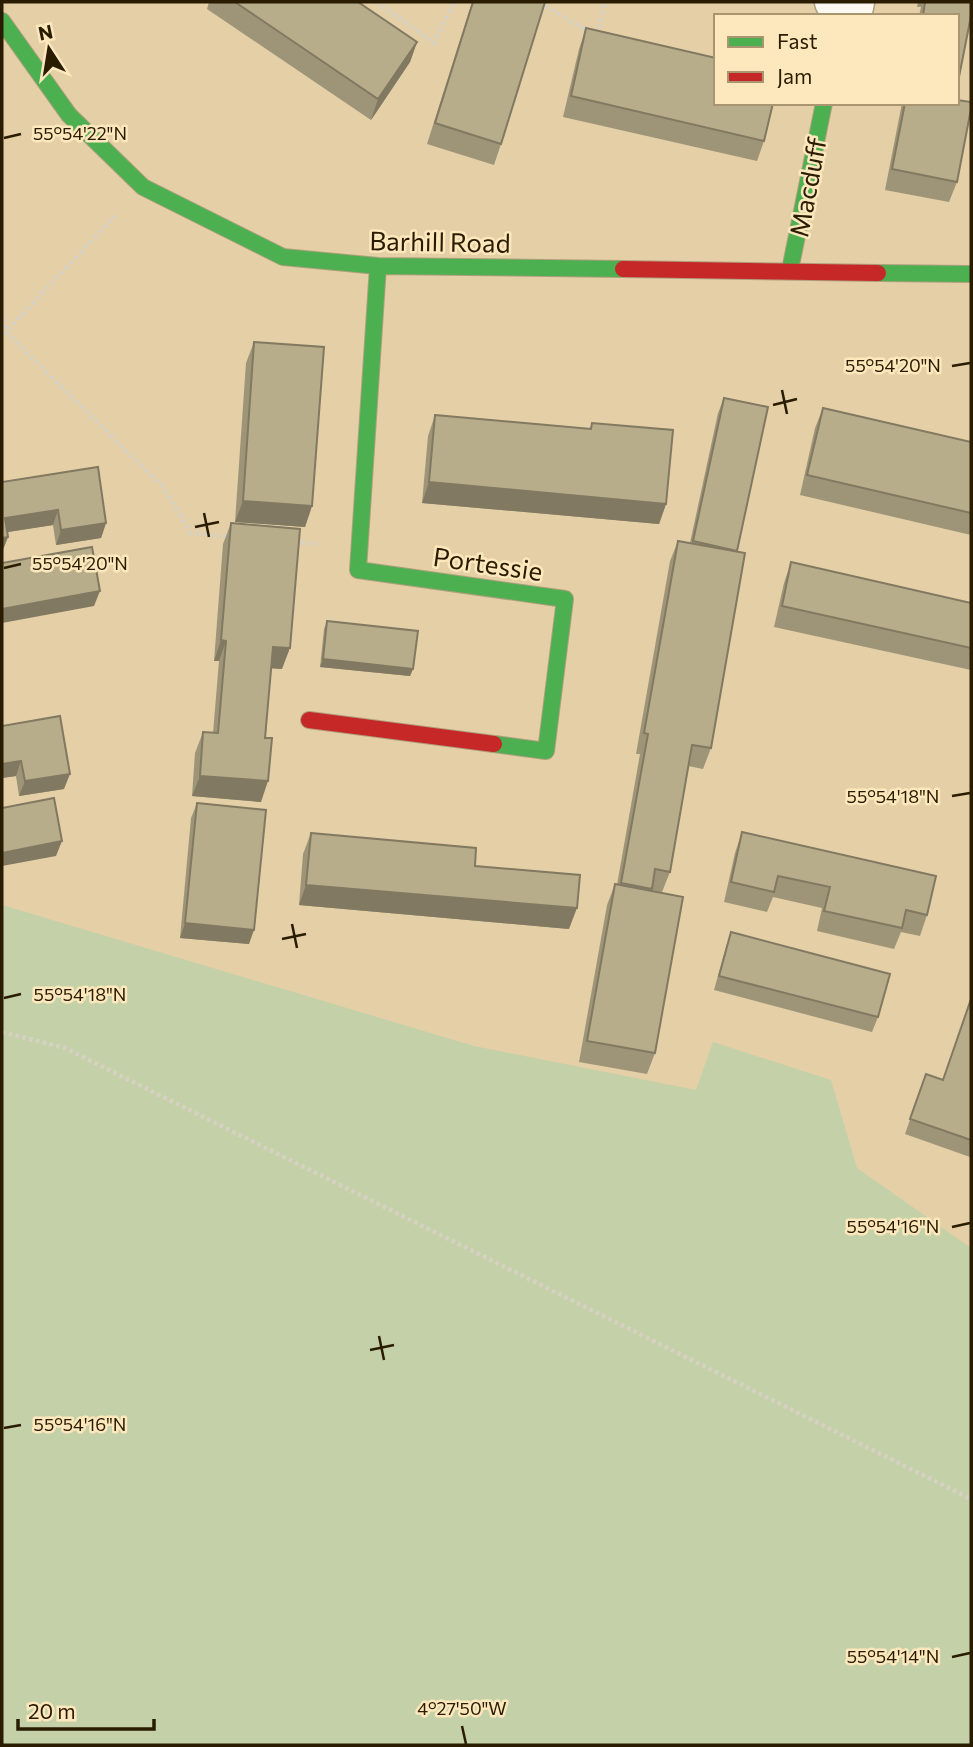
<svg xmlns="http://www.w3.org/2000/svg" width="973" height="1747" viewBox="0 0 973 1747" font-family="Commissioner,sans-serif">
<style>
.green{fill:#c4d0a7}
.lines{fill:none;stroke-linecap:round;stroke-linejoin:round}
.street-casing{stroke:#b09f7e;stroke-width:41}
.fast-casing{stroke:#b09f7e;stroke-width:18}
.jam-casing{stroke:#b09f7e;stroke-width:18}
.path{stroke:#d7d1c3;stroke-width:4.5;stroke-dasharray:3.5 3.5;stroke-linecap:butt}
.street{stroke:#fbf8f2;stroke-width:38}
.fast{stroke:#4caf50;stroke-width:16}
.jam{stroke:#c62828;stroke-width:16}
.wall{fill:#9e9578}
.shaded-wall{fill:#817961}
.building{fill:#b8ad8b;stroke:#817961;stroke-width:2}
.ticks{fill:none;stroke:#2a1c00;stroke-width:2.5}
.labels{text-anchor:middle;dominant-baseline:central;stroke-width:5;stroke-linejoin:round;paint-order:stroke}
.street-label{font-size:26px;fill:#2a1c00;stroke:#fde7bc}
.ticks-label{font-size:18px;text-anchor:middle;fill:#2a1c00;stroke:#fde7bc;stroke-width:5;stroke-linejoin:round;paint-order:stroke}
</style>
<rect width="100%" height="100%" fill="#e4cfa6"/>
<path class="green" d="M 2,905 L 474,1046 L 696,1090 L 713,1042 L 831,1080 L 857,1168 L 971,1248 L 971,1745 L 2,1745 Z"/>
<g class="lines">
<g class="street-casing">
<path id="street" d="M 834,2 L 854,7 L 855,2"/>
</g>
<g class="fast-casing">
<path id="fast" d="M 2,21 L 69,115 L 143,187 L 283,257 L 378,266 L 623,269
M 378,266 L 358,570 L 565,599 L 546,751 L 494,744
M 790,270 L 824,103
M 878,273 L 971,274"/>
</g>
<g class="jam-casing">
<path id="jam" d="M 623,269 L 878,273
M 309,720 L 494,744"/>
</g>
<path class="path" d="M 376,2 L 434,43 L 454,2
M 532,2 L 547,7 L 590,32
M 597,35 L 605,2
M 2,311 L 6,332 L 163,487 L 191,533 L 230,537
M 2,333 L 6,332 L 115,216
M 294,542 L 317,544
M 2,1032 L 65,1048 L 971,1499"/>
<use href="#street" class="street"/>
<use href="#fast" class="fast"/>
<use href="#jam" class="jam"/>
</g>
<path class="wall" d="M 209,2 L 358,2 L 417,42 L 410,62 L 371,120 L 207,9 Z
M 472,2 L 545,2 L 501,144 L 494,165 L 427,144 Z
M 918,2 L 971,2 L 957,16 L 919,16 L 921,7 L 917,7 Z
M 586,28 L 764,141 L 757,161 L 563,117 L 579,49 Z
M 902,103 L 957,103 L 957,182 L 949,202 L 885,190 Z
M 254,342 L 312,506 L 305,527 L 235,522 L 246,363 Z
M 724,398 L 737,551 L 711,748 L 703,769 L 688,766 L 670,872 L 662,892 L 651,891 L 655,1053 L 647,1074 L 579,1062 L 607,905 L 615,884 L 617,885 L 640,754 L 636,754 L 670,561 L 678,541 L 690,543 L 718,413 Z
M 823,408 L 971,442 L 971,535 L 800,495 L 815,428 Z
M 435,415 L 590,429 L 592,423 L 666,504 L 659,524 L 422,503 L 428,436 Z
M 2,482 L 106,523 L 101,538 L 56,545 L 53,525 L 7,532 L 8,537 L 2,552 Z
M 231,523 L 282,669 L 271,668 L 261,802 L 192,796 L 195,753 L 203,732 L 213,733 L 219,661 L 214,661 L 223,544 Z
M 791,562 L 971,603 L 971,670 L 774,627 L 784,583 Z
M 327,621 L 413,669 L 410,676 L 320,667 L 324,629 Z
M 2,726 L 64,789 L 19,796 L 16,776 L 2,778 Z
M 197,803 L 249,944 L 180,938 L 191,818 Z
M 742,832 L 927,915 L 920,936 L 901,932 L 894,949 L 817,931 L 822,908 L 773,897 L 767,912 L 724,902 L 735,853 Z
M 311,833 L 475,866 L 569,929 L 299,905 L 303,854 Z
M 731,932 L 878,1017 L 872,1032 L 714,990 L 726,947 Z
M 971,999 L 971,1153 L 970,1157 L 905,1134 L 926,1074 L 943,1080 Z"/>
<path class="shaded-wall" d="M 417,42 L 410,62 L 371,120 L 378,99 Z
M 429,482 L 666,504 L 659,524 L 422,503 Z
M 243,501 L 312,506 L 305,527 L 235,522 Z
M 58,510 L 53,525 L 2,533 L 5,518 Z
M 106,523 L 101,538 L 56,545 L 61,530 Z
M 8,537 L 2,552 L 2,538 Z
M 100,591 L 94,606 L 2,623 L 2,609 Z
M 221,640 L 226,641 L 219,661 L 214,661 Z
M 273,647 L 290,648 L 282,669 L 265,668 Z
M 323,659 L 413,669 L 410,676 L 320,667 Z
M 21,761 L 16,776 L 2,778 L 2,764 Z
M 70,774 L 64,789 L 19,796 L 25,781 Z
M 200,776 L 268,781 L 261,802 L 192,796 Z
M 62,841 L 56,856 L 2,866 L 2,853 Z
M 306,885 L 577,908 L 569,929 L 299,905 Z
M 185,923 L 254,930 L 249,944 L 180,938 Z"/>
<path class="building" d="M 235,2 L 358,2 L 417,42 L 378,99 Z
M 473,2 L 545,2 L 501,144 L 435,123 Z
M 925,2 L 971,2 L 971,16 L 957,87 L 957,16 L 923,16 Z
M 586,28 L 716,58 L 716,103 L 773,103 L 764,141 L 571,96 Z
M 957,100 L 971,102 L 971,109 L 957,182 L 892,169 L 905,103 L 957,103 Z
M 254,342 L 324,347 L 312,506 L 243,501 Z
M 724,398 L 768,407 L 737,551 L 693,541 Z
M 823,408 L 971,442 L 971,513 L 807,475 Z
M 435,415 L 591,429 L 592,423 L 673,430 L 666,504 L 429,482 Z
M 98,467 L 106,523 L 61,530 L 58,510 L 5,518 L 8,537 L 2,538 L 2,482 Z
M 231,523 L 300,529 L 290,648 L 273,647 L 265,738 L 272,738 L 268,781 L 200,776 L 203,732 L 218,733 L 226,641 L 221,640 Z
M 678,541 L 745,553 L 711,748 L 692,745 L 670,872 L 655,869 L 652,889 L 621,883 L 648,734 L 644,733 Z
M 92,547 L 100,591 L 2,609 L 2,563 Z
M 791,562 L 971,603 L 971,648 L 782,606 Z
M 327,621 L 418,631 L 413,669 L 323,659 Z
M 60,716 L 70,774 L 25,781 L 21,761 L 2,764 L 2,726 Z
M 54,798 L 62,841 L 2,853 L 2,808 Z
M 197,803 L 266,810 L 254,930 L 185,923 Z
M 742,832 L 936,876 L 927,915 L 906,910 L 902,928 L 824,911 L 830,887 L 778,876 L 774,892 L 731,882 Z
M 311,833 L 476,848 L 475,866 L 580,875 L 577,908 L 306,885 Z
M 615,884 L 683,897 L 655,1053 L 587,1041 Z
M 731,932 L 890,974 L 878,1017 L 719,976 Z
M 971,999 L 971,1140 L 910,1119 L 926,1074 L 943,1080 Z"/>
<path class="ticks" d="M 4,138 L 21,134M 952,366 L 970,363M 782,390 L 787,414M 773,405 L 797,399M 204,513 L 209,537M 195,527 L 219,522M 4,568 L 21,564M 952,796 L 970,793M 292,924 L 297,948M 282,939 L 306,934M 4,998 L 21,994M 952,1227 L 970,1223M 379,1336 L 384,1360M 370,1350 L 394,1345M 4,1428 L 21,1425M 952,1657 L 970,1653M 462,1726 L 466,1744"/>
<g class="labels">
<g class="street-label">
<text transform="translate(807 187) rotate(-79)">Macduff</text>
<text transform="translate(440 241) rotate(1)">Barhill Road</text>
<text transform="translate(488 563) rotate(8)">Portessie</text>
</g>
</g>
<g class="ticks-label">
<text x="80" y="140">55°54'22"N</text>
<text x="893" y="372">55°54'20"N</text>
<text x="80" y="570">55°54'20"N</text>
<text x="893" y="803">55°54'18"N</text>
<text x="80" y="1001">55°54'18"N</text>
<text x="893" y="1233">55°54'16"N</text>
<text x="80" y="1431">55°54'16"N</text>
<text x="893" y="1663">55°54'14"N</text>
<text x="462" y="1715">4°27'50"W</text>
</g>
<rect width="973" height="1747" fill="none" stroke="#2a1c00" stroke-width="7"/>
<rect x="714" y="14" width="245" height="91" fill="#fde7bc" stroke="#a99671" stroke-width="2"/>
<rect x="728" y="37" width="35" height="10" fill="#4caf50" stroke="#a99671" stroke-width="2"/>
<text x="777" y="49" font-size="21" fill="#2a1c00">Fast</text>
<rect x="728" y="72" width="35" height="10" fill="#c62828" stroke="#a99671" stroke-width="2"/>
<text x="777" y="84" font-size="21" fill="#2a1c00">Jam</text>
<g transform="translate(49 49) rotate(348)" stroke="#fde7bc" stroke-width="5" paint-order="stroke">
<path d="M0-5L12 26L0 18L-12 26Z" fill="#2a1c00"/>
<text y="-10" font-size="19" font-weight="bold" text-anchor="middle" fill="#2a1c00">N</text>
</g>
<path d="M18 1719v10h136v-10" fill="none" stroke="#2a1c00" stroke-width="3.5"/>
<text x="28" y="1719" font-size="21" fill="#2a1c00" stroke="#fde7bc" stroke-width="5" paint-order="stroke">20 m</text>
</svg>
